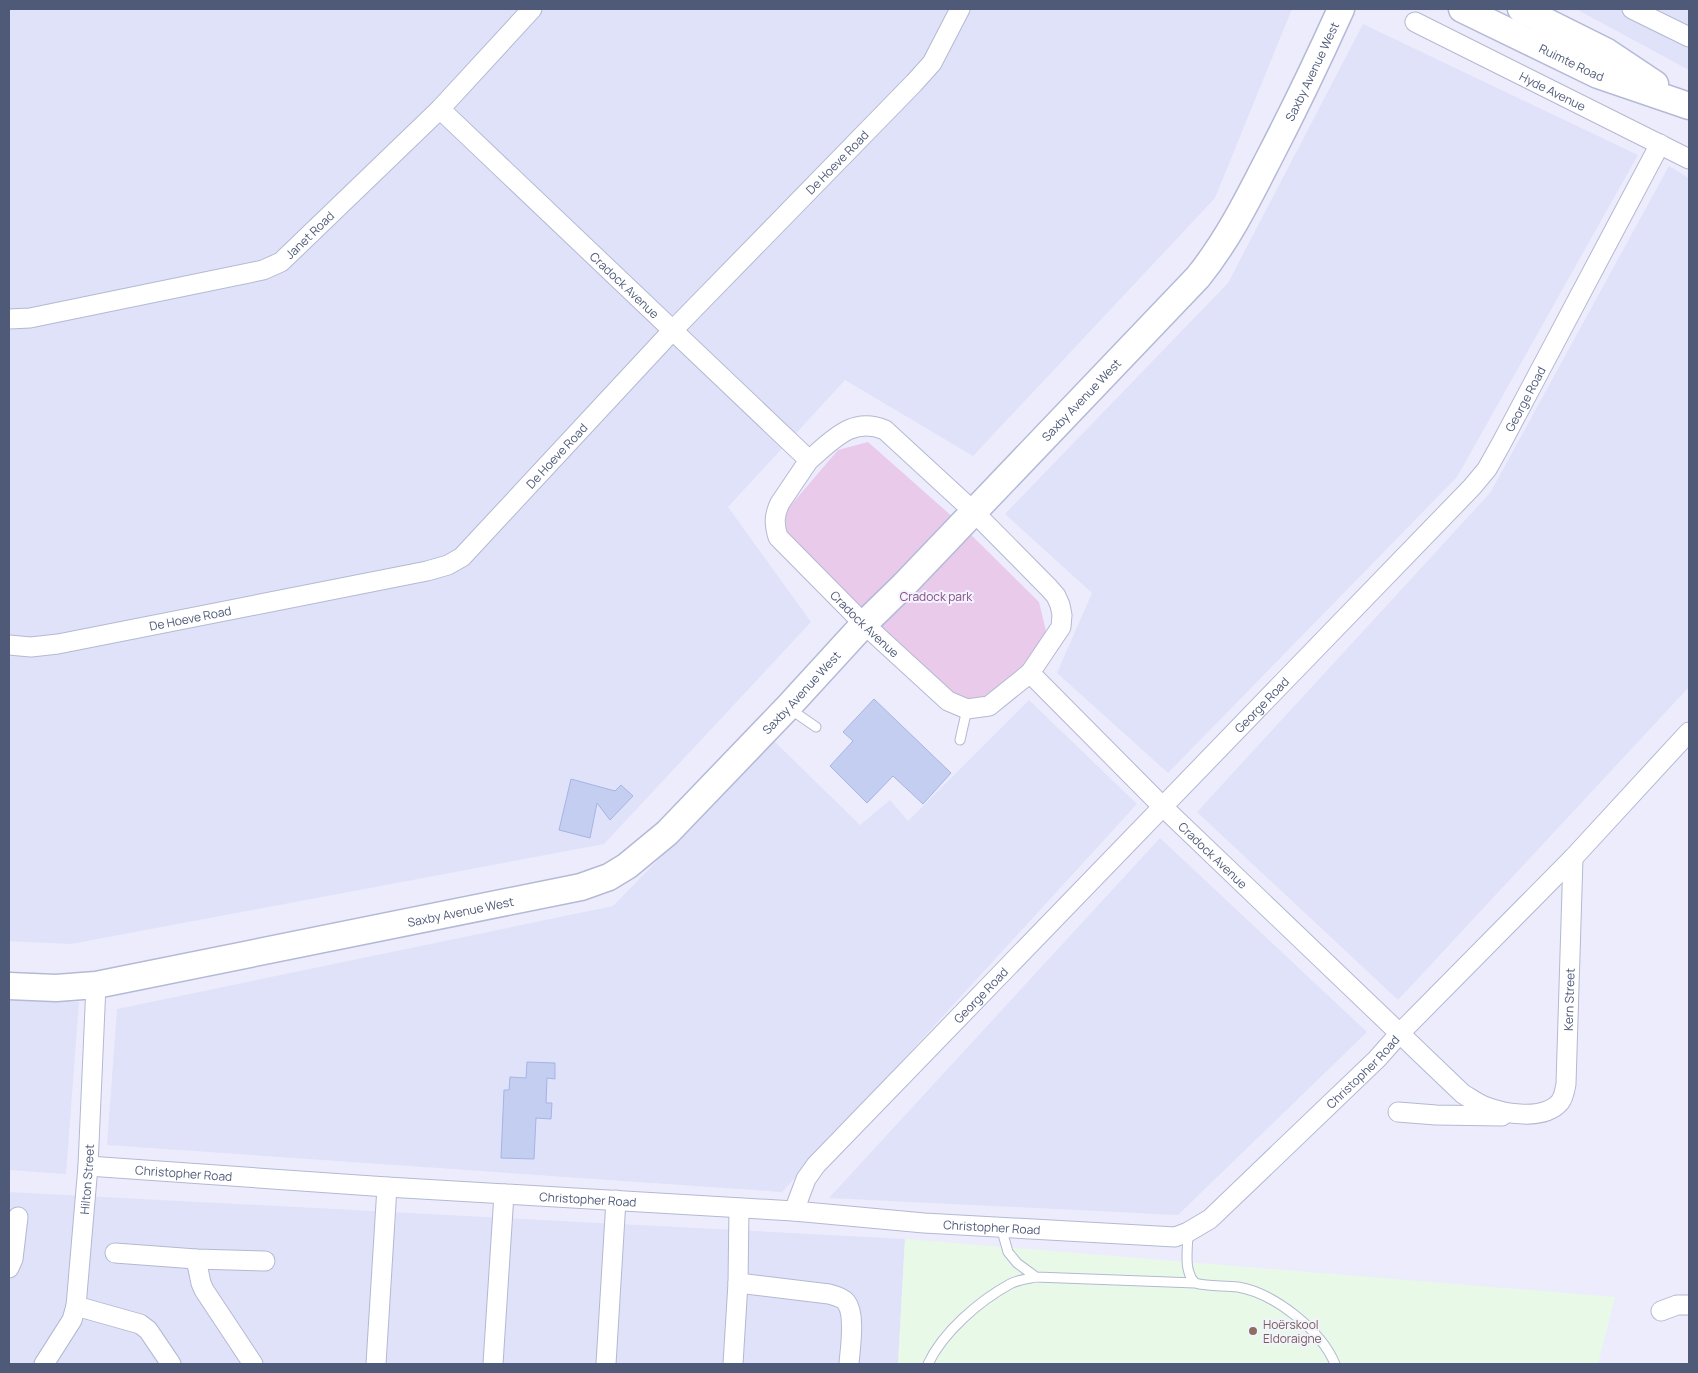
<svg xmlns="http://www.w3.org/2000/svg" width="1698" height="1373" viewBox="0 0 1698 1373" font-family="Manrope,sans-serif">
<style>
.residential{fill:#e0e2f9}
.education{fill:#e8f9e8}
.green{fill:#e9caea}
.building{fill:#c4cef1;stroke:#a5b4e3}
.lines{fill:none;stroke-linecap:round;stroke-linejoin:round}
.lane-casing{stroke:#b3b9d2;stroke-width:11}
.street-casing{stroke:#b3b9d2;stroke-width:21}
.secondary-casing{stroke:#b4bad6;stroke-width:29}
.lane{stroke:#fff;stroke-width:9}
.street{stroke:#fff;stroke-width:19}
.secondary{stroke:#fff;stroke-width:26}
.education-dot{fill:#8d6e63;stroke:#f2f3fe;stroke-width:2}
.labels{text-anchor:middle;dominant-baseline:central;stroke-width:4;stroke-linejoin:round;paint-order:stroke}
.street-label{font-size:12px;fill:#4e5a78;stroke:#f2f3fe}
.park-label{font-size:12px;fill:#894c84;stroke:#f2f3fe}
.education-label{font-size:12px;fill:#785e54;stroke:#f2f3fe;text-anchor:start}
</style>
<rect width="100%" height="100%" fill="#ececfc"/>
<path class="residential" d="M 9,9 L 1292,9 L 1215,198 L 973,456 L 845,380 L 728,507 L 811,622 L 604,844 L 71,944 L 9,941 Z
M 1576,9 L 1689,9 L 1689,70 Z
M 1363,24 L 1638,155 L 1457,477 L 1168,773 L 1057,673 L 1092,593 L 1005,514 L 1228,283 Z
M 1669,166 L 1689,178 L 1689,687 L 1398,1000 L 1197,812 L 1490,493 Z
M 1029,700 L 1137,804 L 782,1192 L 107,1145 L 117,1009 L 613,906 L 774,741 L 860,825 L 890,800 L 908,821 Z
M 1160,838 L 1367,1032 L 1178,1215 L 829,1198 Z
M 9,998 L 79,1002 L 66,1174 L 9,1170 Z
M 9,1192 L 905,1239 L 898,1364 L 9,1364 Z"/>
<path class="education" d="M 905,1239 L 1615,1297 L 1598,1364 L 898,1364 Z"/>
<path class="green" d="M 868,442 L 955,519 L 1039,602 L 1046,631 C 1028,659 1007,698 969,702 C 962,703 953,699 946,697 L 787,542 L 785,512 L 838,450 Z"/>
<path class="building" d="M 874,699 L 951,773 L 923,804 L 893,776 L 867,803 L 830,766 L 853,741 L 843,732 Z
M 571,779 L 615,791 L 621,785 L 633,796 L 610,820 L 597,803 L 590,838 L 559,830 Z
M 527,1062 L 555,1063 L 555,1079 L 547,1078 L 546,1103 L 552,1103 L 551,1119 L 536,1118 L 534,1159 L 501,1158 L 504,1090 L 509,1090 L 510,1077 L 526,1078 Z"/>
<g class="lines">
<g class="lane-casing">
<path id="lane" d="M 790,709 L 816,727
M 960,740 L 967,709
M 1001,1227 L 1008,1252 L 1017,1263 L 1036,1277
M 1188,1232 C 1188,1248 1183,1271 1195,1283 C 1209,1287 1224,1285 1238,1287 C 1274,1293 1321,1330 1335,1364
M 928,1364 C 943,1332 979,1301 1010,1284 C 1017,1280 1027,1279 1036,1277 L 1195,1283"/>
</g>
<g class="street-casing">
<g id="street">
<path d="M 1632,9 L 1689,37"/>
<path id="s1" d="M 1415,22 L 1689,159"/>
<path id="s2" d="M 440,109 L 809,460 L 780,503 C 774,515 774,524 778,537 L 864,624 L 948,701 L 967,709 L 989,706 L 1030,673 L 1162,806 L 1463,1094 C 1470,1098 1477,1103 1484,1106 C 1504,1114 1544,1121 1560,1102 C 1564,1097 1565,1089 1566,1084 L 1573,858"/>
<path id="s3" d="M 9,319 L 30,318 L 263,270 L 281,262 L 440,109 L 532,9"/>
<path d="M 809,460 C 833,440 852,416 885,430 L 973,511 L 1049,588 L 1056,596 L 1060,605 L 1062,615 L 1061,627 L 1030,673"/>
<path id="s4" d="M 9,645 L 31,647 L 58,644 L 427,571 L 448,565 L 462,557 L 673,330 L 914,83 L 932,63 L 960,9"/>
<path d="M 1398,1112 L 1436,1115 L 1502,1116"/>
<path id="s5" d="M 88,1166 L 387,1187 L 794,1211 L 924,1223 L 1175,1237 L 1188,1232 L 1210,1219 L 1377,1059 L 1400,1033 L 1573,858 L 1689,732"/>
<path id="s6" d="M 794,1211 L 806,1179 L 816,1165 L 1472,487 L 1487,469 L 1501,444 L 1660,144"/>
<path d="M 115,1253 L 196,1259 L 265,1261"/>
<path d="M 196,1259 L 201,1283 L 204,1290 L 253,1364"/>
<path d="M 9,1268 L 13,1259 L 18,1217"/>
<path d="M 738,1283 L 829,1294 C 835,1296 842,1297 846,1302 C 856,1314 850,1349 849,1364"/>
<path d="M 76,1306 L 140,1324 L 148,1330 L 171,1364"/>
<path d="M 1661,1311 L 1677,1305 L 1689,1305"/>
<path id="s7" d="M 44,1364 L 72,1320 L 76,1306 L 88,1166 L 96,985"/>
<path d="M 376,1364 L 387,1187"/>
<path d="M 493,1364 L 504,1194"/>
<path d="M 606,1364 L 616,1200"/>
<path d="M 733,1364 L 738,1283 L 739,1208"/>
</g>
</g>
<g class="secondary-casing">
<g id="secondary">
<path id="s8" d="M 1462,9 L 1598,75 L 1689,106"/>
<path d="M 1521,9 L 1607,52 L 1655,84"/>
<path id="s9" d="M 9,986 L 56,988 L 96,985 L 581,887 L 609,877 L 627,866 L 667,833 L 788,707 L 864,624 L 904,585 L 1198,277 C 1227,241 1247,201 1268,160 C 1294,110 1318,60 1341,9"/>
</g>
</g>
<use href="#lane" class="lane"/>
<use href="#street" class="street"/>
<use href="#secondary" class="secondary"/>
</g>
<circle class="education-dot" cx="1253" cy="1331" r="5"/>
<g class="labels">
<g class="street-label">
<text stroke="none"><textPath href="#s8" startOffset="122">Ruimte Road</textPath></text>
<text stroke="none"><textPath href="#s9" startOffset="1689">Saxby Avenue West</textPath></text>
<text stroke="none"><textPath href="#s1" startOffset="154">Hyde Avenue</textPath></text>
<text stroke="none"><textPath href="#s4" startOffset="1008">De Hoeve Road</textPath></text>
<text stroke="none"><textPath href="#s3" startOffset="318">Janet Road</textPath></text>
<text stroke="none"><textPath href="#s2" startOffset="255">Cradock Avenue</textPath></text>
<text stroke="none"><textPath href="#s9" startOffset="1284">Saxby Avenue West</textPath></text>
<text stroke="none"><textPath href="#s6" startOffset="1098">George Road</textPath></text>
<text stroke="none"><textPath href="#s4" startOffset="602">De Hoeve Road</textPath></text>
<text stroke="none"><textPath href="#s4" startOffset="184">De Hoeve Road</textPath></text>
<text stroke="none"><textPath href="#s2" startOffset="719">Cradock Avenue</textPath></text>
<text stroke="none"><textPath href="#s9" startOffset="879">Saxby Avenue West</textPath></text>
<text stroke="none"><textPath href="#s6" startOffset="692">George Road</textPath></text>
<text stroke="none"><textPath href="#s2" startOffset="1186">Cradock Avenue</textPath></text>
<text stroke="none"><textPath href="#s9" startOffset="459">Saxby Avenue West</textPath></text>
<text stroke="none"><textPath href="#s6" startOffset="288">George Road</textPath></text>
<text stroke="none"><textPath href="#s2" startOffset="1740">Kern Street</textPath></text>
<text stroke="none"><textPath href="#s5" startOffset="1341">Christopher Road</textPath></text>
<text stroke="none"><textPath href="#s5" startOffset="96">Christopher Road</textPath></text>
<text stroke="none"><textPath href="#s7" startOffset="194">Hilton Street</textPath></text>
<text stroke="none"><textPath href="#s5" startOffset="501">Christopher Road</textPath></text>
<text stroke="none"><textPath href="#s5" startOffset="906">Christopher Road</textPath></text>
</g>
<g class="park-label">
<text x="936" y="596">Cradock park</text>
</g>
<g class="education-label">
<text x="1263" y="1324">Hoërskool<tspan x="1263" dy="14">Eldoraigne</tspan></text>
</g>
</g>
<rect width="1698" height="1373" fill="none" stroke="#4e5a78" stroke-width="20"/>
</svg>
